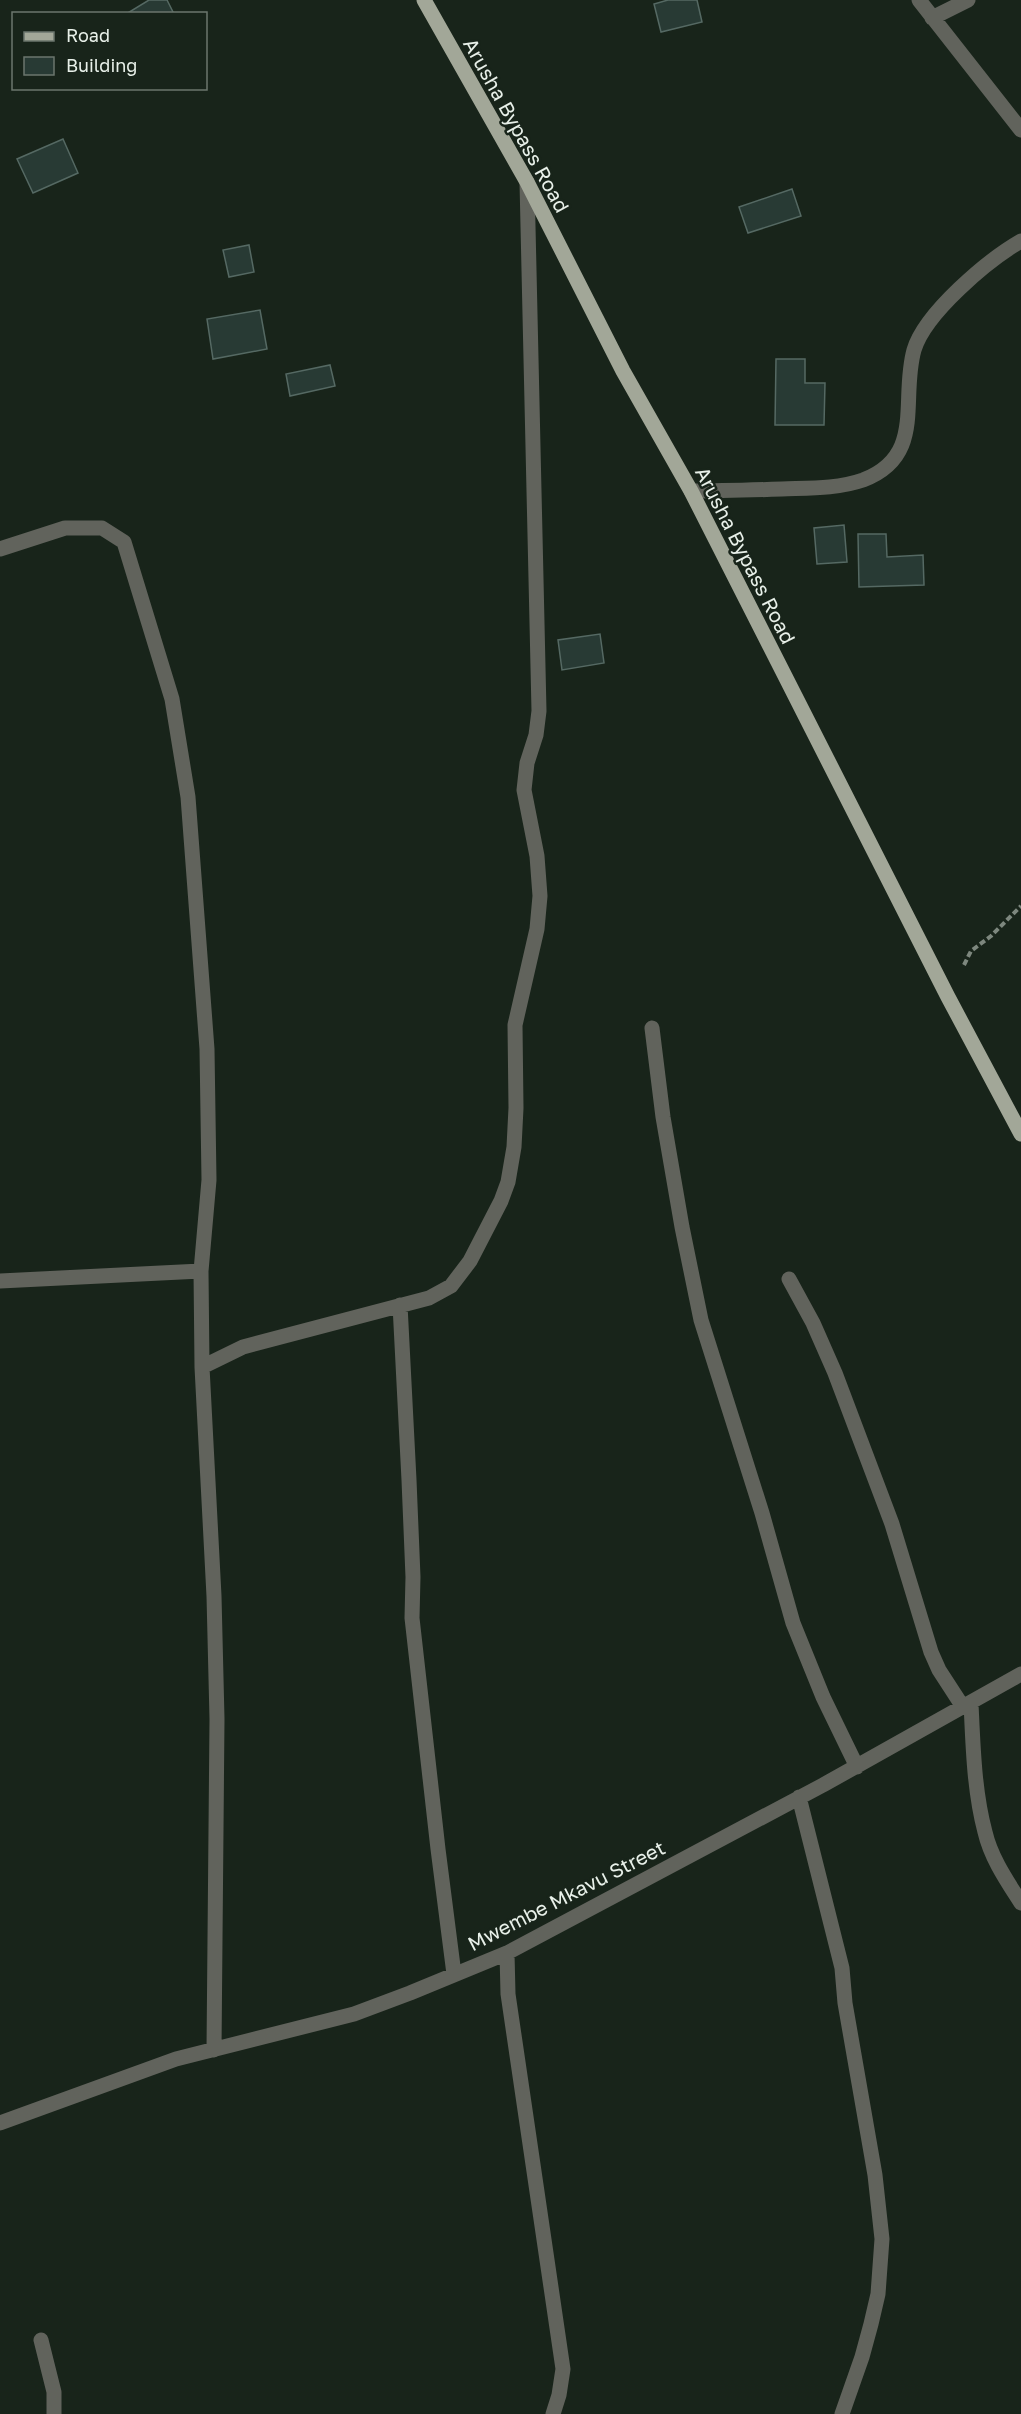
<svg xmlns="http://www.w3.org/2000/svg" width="1021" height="2414" viewBox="0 0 1021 2414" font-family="'Golos Text',sans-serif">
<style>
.building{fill:#283a34;stroke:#556963;stroke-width:1.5}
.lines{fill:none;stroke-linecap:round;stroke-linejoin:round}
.path{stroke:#7d877e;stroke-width:4;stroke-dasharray:6 3;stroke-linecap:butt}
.minor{stroke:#61635c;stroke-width:15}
.major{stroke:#a2a798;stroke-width:15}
.labels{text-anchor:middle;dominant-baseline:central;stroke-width:5;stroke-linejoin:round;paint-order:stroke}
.street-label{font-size:20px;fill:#e8f0e9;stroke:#18241a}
</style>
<rect width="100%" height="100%" fill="#18241a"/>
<path class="building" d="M 149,0 L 167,0 L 174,14 L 126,14 Z
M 668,0 L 697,0 L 702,22 L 661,32 L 654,4 Z
M 63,139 L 78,173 L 33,193 L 17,159 Z
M 792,189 L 801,216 L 748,233 L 739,207 Z
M 249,245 L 254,272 L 229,277 L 223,250 Z
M 260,310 L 267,349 L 213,359 L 207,319 Z
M 776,359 L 805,359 L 805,383 L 825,383 L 824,425 L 775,425 Z
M 330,365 L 335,386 L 290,396 L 286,374 Z
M 844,525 L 847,562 L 817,564 L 814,528 Z
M 858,534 L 886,534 L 887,557 L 923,555 L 924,585 L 859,587 Z
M 600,634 L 604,663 L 562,670 L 558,640 Z"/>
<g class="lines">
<path class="path" d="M 964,965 L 971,951 L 991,936 L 1021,906"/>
<path class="minor" d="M 919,0 L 1021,130
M 932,18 L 968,0
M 691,491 C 721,491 752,490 782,489 C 809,488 837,489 863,480 C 926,456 900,400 914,350 C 925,313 988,260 1021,241
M 0,549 L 65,528 L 102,528 L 124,542 L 172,699 L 188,797 L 207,1049 L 209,1180 L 201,1271 L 202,1367 L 214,1596 L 217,1719 L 214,2050
M 652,1028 L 663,1117 L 682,1227 L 701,1320 L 762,1513 L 793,1623 L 823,1697 L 857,1767
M 789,1279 L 813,1323 L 835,1373 L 892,1524 L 931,1652 L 939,1670 L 963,1707
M 0,1281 L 201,1271
M 400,1305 L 409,1480 L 413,1577 L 412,1618 L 438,1849 L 454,1974
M 202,1367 L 243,1347 L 429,1298 L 451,1286 L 470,1261 L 501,1201 L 508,1182 L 514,1147 L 516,1108 L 515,1025 L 537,929 L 540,896 L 537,856 L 524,790 L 527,763 L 536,735 L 539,711 L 527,182
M 971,1703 C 973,1745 974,1791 985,1832 C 991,1858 1007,1881 1021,1903
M 799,1797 L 842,1968 L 845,2003 L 875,2175 L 882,2239 L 878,2294 L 871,2324 L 862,2357 L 842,2414
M 507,1953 L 508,1994 L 563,2369 L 559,2395 L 553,2414
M 0,2123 L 176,2059 L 354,2014 L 410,1993 L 507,1953 L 823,1785 L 1021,1674
M 41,2340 L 54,2392 L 54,2414"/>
<path class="major" d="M 424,0 L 527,182 L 623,371 L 691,491 L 948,997 L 1021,1134"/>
</g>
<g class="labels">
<g class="street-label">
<text transform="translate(517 125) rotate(61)">Arusha Bypass Road</text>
<text transform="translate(746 555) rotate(63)">Arusha Bypass Road</text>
<text transform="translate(566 1895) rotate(-27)">Mwembe Mkavu Street</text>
</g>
</g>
<rect x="12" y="12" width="195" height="78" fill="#18241a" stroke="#6b766d" stroke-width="1.5"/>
<rect x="24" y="32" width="30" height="9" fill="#a2a798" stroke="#6b766d" stroke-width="1.5"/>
<text x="66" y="42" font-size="18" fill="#e8f0e9">Road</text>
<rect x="24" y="57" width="30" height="18" fill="#283a34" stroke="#6b766d" stroke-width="1.5"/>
<text x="66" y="72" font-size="18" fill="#e8f0e9">Building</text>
</svg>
